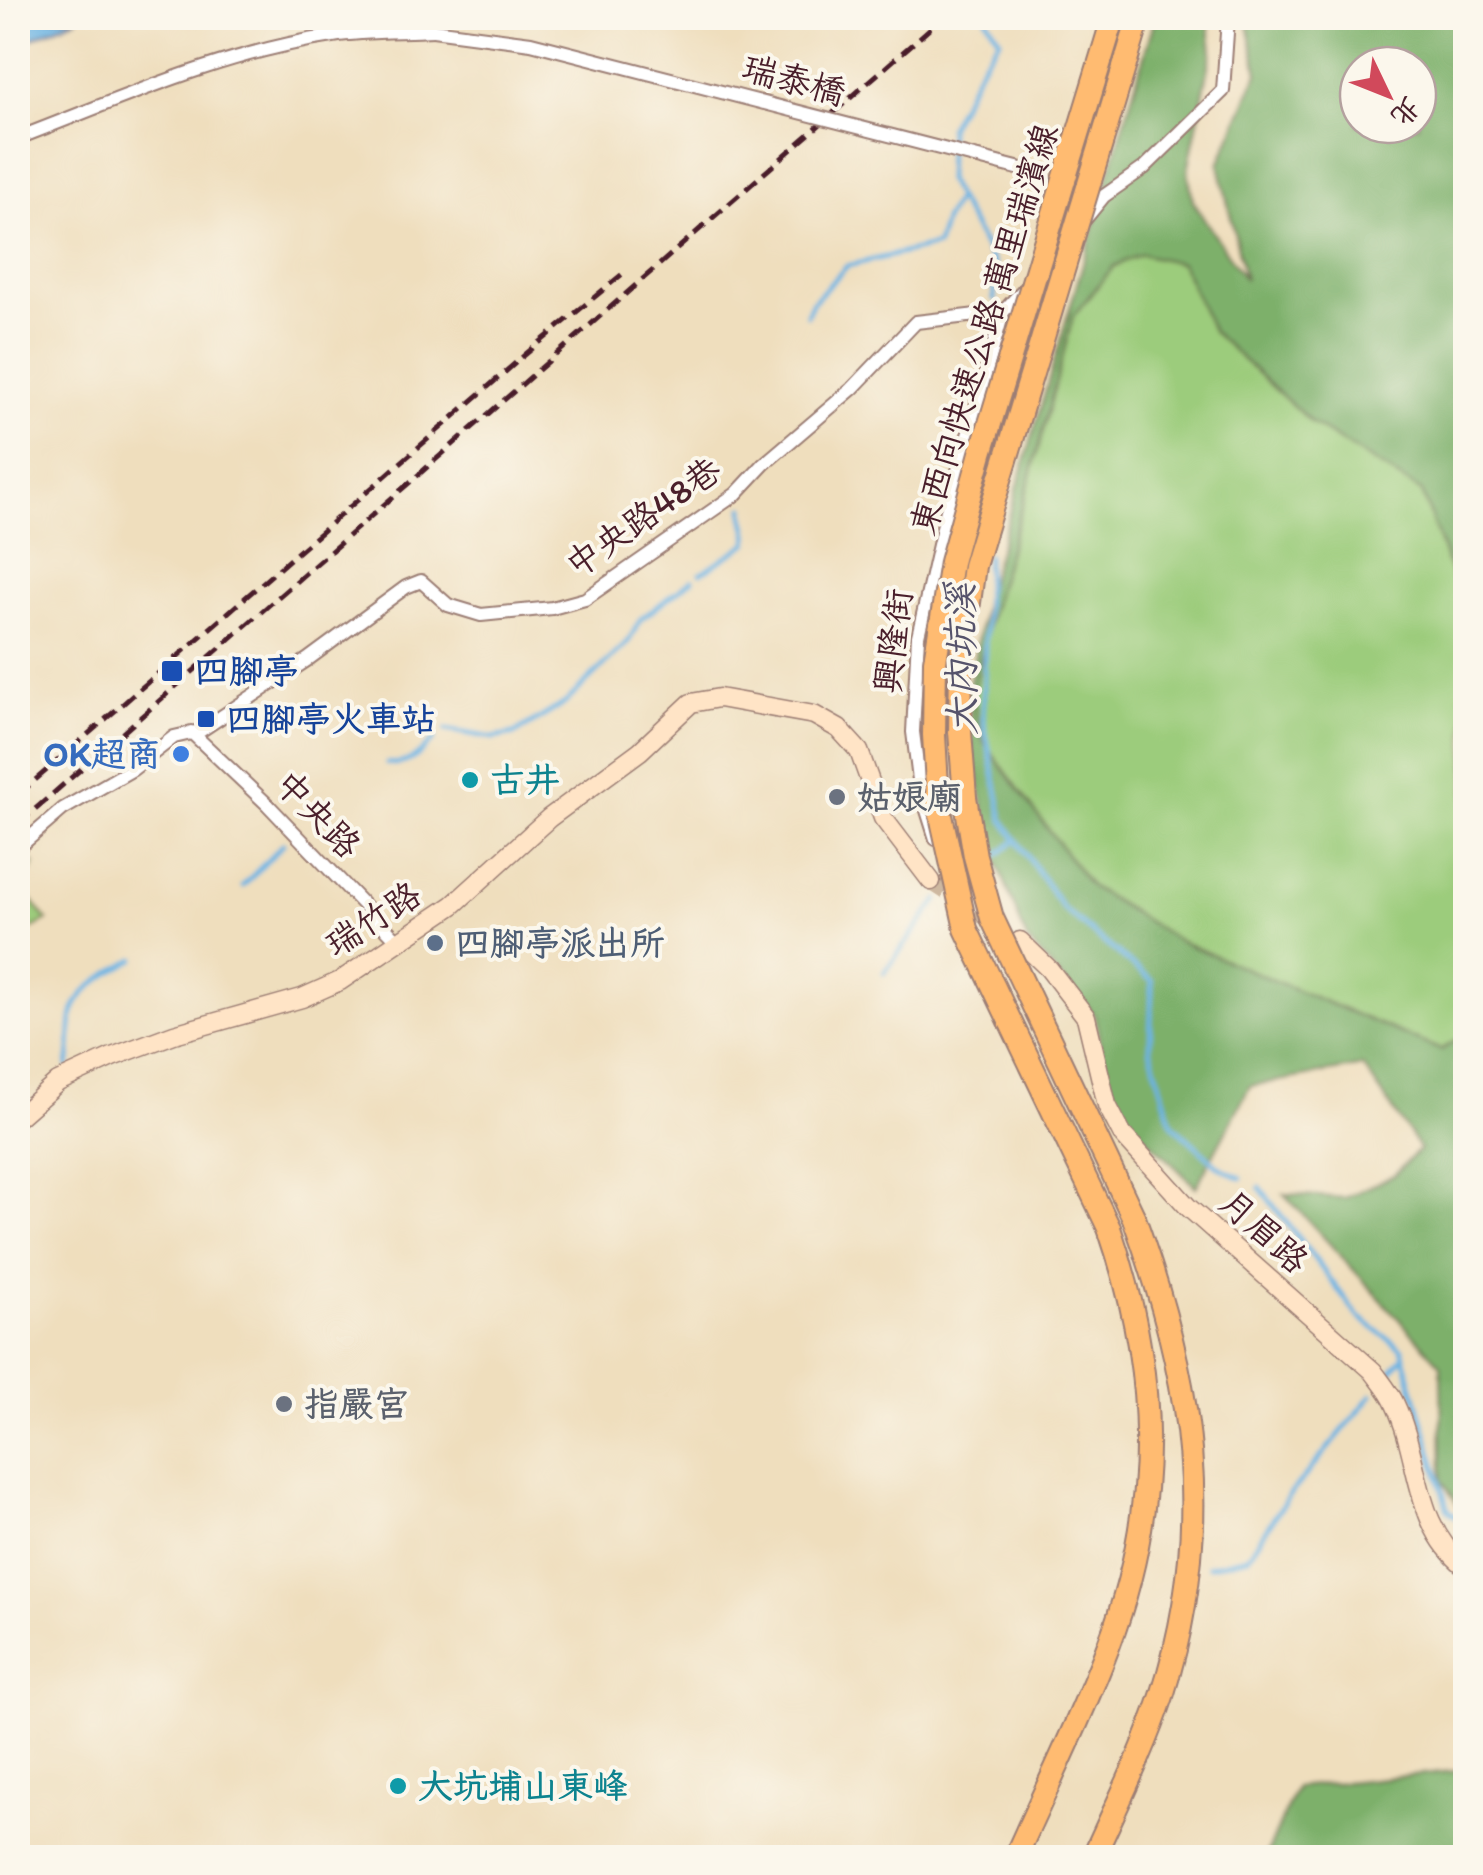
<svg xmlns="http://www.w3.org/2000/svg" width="1483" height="1875" viewBox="0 0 1483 1875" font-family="Itim,'LXGW WenKai TC',sans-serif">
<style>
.green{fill:#9ccc7b;stroke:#737653;stroke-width:2.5}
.forest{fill:#7db06b;stroke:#64684b;stroke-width:2.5;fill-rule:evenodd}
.water{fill:#6cb4e3;stroke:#5b6a87;stroke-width:2.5}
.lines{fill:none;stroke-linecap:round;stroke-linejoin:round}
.stream{stroke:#6cb4e3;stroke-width:5}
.secondary-tunnel{stroke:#ceb8a0;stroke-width:18;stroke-dasharray:18 9;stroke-linecap:butt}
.street-casing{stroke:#9c7e74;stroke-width:16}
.secondary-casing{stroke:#9c7e74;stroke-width:21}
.highway-casing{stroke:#9c7e74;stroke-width:26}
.street{stroke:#fff;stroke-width:12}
.secondary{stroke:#ffe4c6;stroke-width:18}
.highway{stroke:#ffbb71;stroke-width:22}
.rail{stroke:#4a1f2b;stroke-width:5;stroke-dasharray:15 8;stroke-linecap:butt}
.street-bridge-casing{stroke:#9c7e74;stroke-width:16;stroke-linecap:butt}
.highway-bridge-casing{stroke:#9c7e74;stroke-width:26;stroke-linecap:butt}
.street-bridge{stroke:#fff;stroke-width:12}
.highway-bridge{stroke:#ffbb71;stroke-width:22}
.transit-dot{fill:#1a4fb4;stroke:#fbf7ec;stroke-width:4}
.shop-dot{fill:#3f7fe0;stroke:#fbf7ec;stroke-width:4}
.culture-dot{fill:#0f9aa8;stroke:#fbf7ec;stroke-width:4}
.worship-dot{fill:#6b7280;stroke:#fbf7ec;stroke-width:4}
.service-dot{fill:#5c6f8a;stroke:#fbf7ec;stroke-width:4}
.labels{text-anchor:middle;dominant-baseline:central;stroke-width:8;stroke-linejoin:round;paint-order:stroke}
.street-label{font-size:35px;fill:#4a1f2b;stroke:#fbf7ec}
.transit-label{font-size:35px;font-weight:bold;fill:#164399;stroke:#fbf7ec;text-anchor:start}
.shop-label{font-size:35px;font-weight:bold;fill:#366cbe;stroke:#fbf7ec;text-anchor:end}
.culture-label{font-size:35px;font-weight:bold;fill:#0d838f;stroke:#fbf7ec;text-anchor:start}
.worship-label{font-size:35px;font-weight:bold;fill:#5b616d;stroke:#fbf7ec;text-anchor:start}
.service-label{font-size:35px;font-weight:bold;fill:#4e5e75;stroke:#fbf7ec;text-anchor:start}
.water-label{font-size:38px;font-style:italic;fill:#56536b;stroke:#fbf7ec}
</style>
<rect width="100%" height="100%" fill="#fbf7ec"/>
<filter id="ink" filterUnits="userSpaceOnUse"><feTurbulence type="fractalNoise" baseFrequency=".01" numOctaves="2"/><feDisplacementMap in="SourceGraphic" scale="20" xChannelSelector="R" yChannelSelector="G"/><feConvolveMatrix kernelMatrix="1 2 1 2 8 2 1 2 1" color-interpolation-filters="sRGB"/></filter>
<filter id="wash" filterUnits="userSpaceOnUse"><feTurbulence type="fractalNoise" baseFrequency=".0048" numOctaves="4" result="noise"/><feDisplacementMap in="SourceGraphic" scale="40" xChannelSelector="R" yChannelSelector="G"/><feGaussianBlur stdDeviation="2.25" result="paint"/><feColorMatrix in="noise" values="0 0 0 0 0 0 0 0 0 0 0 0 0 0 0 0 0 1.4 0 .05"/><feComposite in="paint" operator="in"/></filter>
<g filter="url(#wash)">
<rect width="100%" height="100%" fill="#efdebd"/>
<path class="green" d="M 1141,254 L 1181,263 L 1213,332 L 1312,423 L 1422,492 L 1465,612 L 1465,1035 L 1441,1050 L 1179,941 L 1090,886 L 983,741 L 973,697 L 990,615 L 1032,472 L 1073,316 L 1114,266 Z
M 24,851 L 34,864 L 23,889 L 47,920 L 18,936 L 18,857 Z"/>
<path class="forest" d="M 1155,18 L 1208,18 L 1212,51 L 1188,170 L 1193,202 L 1245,280 L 1219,164 L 1258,73 L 1247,18 L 1465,18 L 1465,612 L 1422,492 L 1312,423 L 1213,332 L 1181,263 L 1141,254 L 1114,266 L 1073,316 L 1032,472 L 990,615 L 973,697 L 983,741 L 1090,886 L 1179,941 L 1441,1050 L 1465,1035 L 1465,1516 L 1442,1480 L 1441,1365 L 1284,1194 L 1345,1198 L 1394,1175 L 1420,1149 L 1363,1066 L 1250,1086 L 1196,1187 L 1113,1105 L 1094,1015 L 1027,940 L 990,843 L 973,752 L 968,691 L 986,594 ZM 1358,65 L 1418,65 L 1418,125 L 1358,125 Z
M 1465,1770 L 1465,1857 L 1266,1857 L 1296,1787 Z"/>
<path class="water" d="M 18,18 L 78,18 L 18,45 Z"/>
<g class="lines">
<path class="stream" d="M 986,18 L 1000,39 L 983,62 L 949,127 L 947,180 L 994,264 L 994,299
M 807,315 L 812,303 L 847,266 L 937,245 L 945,218 L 957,198
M 987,556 L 983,718 L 1003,820 L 1063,909 L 1152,981 L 1150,1049 L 1172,1124 L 1219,1167 L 1241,1178
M 701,573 L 748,543 C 751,530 742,522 744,508
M 446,730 L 494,738 L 514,734 L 565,703 L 628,642 L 641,619 L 692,580
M 387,763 C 409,767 421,753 435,738
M 984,865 L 1017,840
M 243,886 L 283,844
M 884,973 L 938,900
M 68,1066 C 71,1050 70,1034 72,1018 C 76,989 111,972 135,959
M 1260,1188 L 1359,1317 L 1402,1349 L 1448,1510 L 1466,1526
M 1391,1372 L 1404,1356
M 1209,1566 L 1248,1557 L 1287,1498 L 1372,1395"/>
</g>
</g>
<g filter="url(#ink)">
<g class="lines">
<path class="secondary-tunnel" d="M 931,881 L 997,924"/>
<g class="street-casing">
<path id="street" d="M 18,138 C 120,99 224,52 333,36 C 366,31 400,32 433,30
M 1032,177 L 1050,197 L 1053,208
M 1082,223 L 1104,196 L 1144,168 L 1223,91 L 1228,18
M 1054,257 L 1058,232
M 191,732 L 268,805 L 399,942
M 936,839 L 920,788 L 913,732 L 918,636 L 947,510 L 1003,312 L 1026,287
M 18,848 L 63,809 L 133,769 L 174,737 L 200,731 L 307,660 L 406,587 L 421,581 L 448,605 L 481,615 L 552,608 L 585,599 L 736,494 L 764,464 L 852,389 L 916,322 L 1003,312"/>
</g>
<g class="secondary-casing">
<path id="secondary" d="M 1020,941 L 1049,969 L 1086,1017 L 1107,1105 L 1122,1134 L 1188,1207 L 1373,1371 C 1380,1381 1390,1392 1395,1404 C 1421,1459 1413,1526 1466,1567
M 18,1117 L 58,1082 L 112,1057 L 174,1034 L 302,998 L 340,981 L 453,905 L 549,818 L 640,751 L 691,703 L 719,698 L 814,715 L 839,729 L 859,751 L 883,818 L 931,881"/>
</g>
<g class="highway-casing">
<path id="highway" d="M 1015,1858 C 1046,1788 1081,1719 1108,1647 C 1162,1505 1158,1371 1109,1228
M 1093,1858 C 1117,1804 1144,1751 1162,1696 C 1216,1526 1193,1381 1134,1218"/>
</g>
<use href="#street" class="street"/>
<use href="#secondary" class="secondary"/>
<use href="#highway" class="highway"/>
<path class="rail" d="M 18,795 L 527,353 L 626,271
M 18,824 L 942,18"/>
<g class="street-bridge-casing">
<path id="street-bridge" d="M 433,30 L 531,43 L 1021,169"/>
</g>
<g class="highway-bridge-casing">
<path id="highway-bridge" d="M 1134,1218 L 992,918 L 975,856 L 965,797 L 960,732 L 961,661 L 974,566 L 1139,18
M 1109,1228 L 966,929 L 938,802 L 934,735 L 935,661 L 951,562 L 981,453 L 1113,19"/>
</g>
<use href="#street-bridge" class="street-bridge"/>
<use href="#highway-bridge" class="highway-bridge"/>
</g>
</g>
<g class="transit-dot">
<rect x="160" y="659" width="24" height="24" rx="5"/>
<rect x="196" y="709" width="20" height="20" rx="5"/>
</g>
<circle class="shop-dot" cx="181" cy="754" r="10"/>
<g class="culture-dot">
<circle cx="470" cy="780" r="10"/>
<circle cx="398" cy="1786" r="10"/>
</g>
<g class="worship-dot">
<circle cx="837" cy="797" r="10"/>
<circle cx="284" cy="1404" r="10"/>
</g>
<circle class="service-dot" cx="435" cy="943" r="10"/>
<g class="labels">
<g class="street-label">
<text transform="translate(794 80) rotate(15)">瑞泰橋</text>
<text transform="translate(984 329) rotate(-73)">東西向快速公路 萬里瑞濱線</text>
<text transform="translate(643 517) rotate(-35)">中央路48巷</text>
<text transform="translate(893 641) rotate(-83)">興隆街</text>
<text transform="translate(318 814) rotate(46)">中央路</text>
<text transform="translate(373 919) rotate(-33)">瑞竹路</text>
<text transform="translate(1264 1231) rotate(42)">月眉路</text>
</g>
<g class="transit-label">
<text x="194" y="671">四腳亭</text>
<text x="226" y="719">四腳亭火車站</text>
</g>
<g class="shop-label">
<text x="161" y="754">OK超商</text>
</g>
<g class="culture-label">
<text x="490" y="780">古井</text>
<text x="418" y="1786">大坑埔山東峰</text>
</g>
<g class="worship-label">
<text x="857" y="797">姑娘廟</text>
<text x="304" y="1404">指嚴宮</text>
</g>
<g class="service-label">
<text x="455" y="943">四腳亭派出所</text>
</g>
<g class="water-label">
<text transform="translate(961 659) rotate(-91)">大內坑溪</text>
</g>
</g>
<rect width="1483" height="1875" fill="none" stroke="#fbf7ec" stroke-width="60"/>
<g transform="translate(1388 95) rotate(133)"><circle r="48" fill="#fbf7ec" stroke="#b4a19f" stroke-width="2.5"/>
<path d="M0-8L18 38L0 25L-18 38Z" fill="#d1495b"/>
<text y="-15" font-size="28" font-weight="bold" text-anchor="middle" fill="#4a1f2b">北</text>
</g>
</svg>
